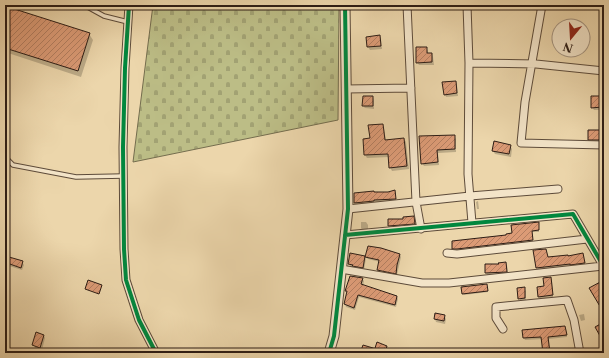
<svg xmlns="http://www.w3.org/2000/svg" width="609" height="358" viewBox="0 0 609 358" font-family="'Libre Caslon Text',serif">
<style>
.cemetery{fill:url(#cemetery-stones);stroke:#746d4e}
.shadow{fill:#0003}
.building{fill:url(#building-hatch);stroke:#2d1d15}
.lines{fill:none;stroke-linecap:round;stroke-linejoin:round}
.service-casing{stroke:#5d4b3a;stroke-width:5.5}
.minor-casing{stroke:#5d4b3a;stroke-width:9}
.tertiary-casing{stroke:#5d4b3a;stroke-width:11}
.service{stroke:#f3e4c8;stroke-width:3.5}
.minor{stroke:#f3e4c8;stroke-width:7}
.tertiary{stroke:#f3e4c8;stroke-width:9}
.cycleway-casing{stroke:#f3e4c8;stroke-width:6}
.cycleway{stroke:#00873e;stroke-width:4}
</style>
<defs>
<pattern id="cemetery-stones" width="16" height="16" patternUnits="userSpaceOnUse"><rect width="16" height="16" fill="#bcbd86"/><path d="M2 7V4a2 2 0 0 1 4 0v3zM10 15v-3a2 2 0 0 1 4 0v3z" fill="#a2a273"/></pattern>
<pattern id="building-hatch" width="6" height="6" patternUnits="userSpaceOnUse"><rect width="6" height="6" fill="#dc9b76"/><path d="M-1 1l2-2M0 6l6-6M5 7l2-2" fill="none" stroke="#b37e60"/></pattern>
</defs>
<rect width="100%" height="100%" fill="#ecd6ab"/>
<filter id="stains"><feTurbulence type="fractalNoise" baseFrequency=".005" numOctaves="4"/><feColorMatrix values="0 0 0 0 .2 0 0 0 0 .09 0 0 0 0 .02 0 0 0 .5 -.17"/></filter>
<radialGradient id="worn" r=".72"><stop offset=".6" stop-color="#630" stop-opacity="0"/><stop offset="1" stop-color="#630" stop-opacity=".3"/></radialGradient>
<path class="cemetery" d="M 153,5 L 339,5 L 338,120 L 133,162 Z"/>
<path class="shadow" d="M 5,5 L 7,5 L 6,8 L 89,34 L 93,40 L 81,77 L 5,52 Z
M 380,37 L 381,39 L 382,49 L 370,50 L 368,47 L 367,38 Z
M 426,48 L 428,51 L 428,54 L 432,54 L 433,57 L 434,65 L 419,65 L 417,62 Z
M 456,82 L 457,85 L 458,96 L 446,97 L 445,94 Z
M 373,97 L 374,100 L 374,109 L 365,108 L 363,106 Z
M 601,97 L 603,100 L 603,110 L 594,110 L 592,107 Z
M 382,125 L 384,128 L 386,141 L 404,139 L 406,142 L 409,169 L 392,171 L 390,167 L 389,157 L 367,158 L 365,155 L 371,139 Z
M 604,132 L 604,143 L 590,142 L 589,139 Z
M 454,136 L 456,139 L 456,152 L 438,153 L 439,165 L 424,166 L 422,163 L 420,137 Z
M 510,146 L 512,149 L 511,157 L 495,154 L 493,151 Z
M 395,192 L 396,193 L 396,201 L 375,202 L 375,203 L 356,205 L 355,203 L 355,194 Z
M 478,201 L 479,209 L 477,209 L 476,202 Z
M 413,218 L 415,220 L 416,226 L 390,229 L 389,226 L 404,220 Z
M 361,222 L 366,222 L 368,225 L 368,231 L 363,231 L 361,228 Z
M 539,225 L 539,232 L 532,232 L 533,241 L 458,250 L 454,250 L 453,248 L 507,236 Z
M 534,251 L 548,258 L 583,256 L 585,264 L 572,266 L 572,265 L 538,270 Z
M 400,255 L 401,257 L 397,275 L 380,272 L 378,270 L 380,262 L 368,259 L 366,257 Z
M 364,257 L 366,259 L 366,258 L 364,270 L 355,269 L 354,267 L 351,267 L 349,264 Z
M 9,258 L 22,262 L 24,265 L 22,270 L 9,266 L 8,263 Z
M 506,263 L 507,265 L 508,274 L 487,275 L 486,273 L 500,265 Z
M 550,278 L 552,280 L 553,297 L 540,299 L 539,297 L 546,287 Z
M 362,279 L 364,281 L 363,286 L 397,296 L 398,299 L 396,307 L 359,297 L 355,310 L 346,307 L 345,304 L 348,292 L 346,290 Z
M 487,286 L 488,292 L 464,295 L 463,294 L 462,288 Z
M 524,288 L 526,291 L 526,301 L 521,301 L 519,298 Z
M 436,314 L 444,316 L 446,319 L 445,324 L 436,322 L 435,319 Z
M 584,314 L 585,320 L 581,321 L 579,315 Z
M 565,327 L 566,329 L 567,337 L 549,339 L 550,352 L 558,351 L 559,353 L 543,353 L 543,339 L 525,340 L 524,338 Z
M 44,336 L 45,338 L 42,350 L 35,348 L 34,345 Z
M 377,343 L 387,346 L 388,349 L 387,353 L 383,353 L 377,351 L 376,348 Z
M 26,350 L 32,353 L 24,353 Z"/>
<path class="building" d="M 5,6 L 90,33 L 78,71 L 5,48 Z
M 380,35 L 381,46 L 367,47 L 366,37 Z
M 416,47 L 427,47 L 427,53 L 432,53 L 432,62 L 416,63 Z
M 456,81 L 457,93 L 444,95 L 442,82 Z
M 363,96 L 373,96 L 373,106 L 362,106 Z
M 591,96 L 602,96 L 602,107 L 591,108 Z
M 383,124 L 385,140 L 404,138 L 407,166 L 389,168 L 388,154 L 364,155 L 363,139 L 370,138 L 368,125 Z
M 588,130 L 604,130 L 604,140 L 588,140 Z
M 455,135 L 455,149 L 437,150 L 438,162 L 421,164 L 419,136 Z
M 494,141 L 511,145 L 509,154 L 492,151 Z
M 395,190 L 396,199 L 374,200 L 374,201 L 354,203 L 354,193 L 374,191 L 374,192 L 388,192 Z
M 414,216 L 415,224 L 388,226 L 388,219 L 403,219 L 403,217 Z
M 539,222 L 539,230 L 532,231 L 533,240 L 457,249 L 452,249 L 452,241 L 506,235 L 506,234 L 512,233 L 511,225 Z
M 368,246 L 381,248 L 400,254 L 397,265 L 396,274 L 377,270 L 379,260 L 365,257 Z
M 546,249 L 548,257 L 568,255 L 568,256 L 583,253 L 585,263 L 570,265 L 570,264 L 536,268 L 533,250 Z
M 350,253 L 365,256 L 363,268 L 352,266 L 353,265 L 348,264 Z
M 9,257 L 23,261 L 21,268 L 7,263 Z
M 506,262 L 507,272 L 485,273 L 485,264 L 499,264 L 498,263 Z
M 350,276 L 363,278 L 361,284 L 397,296 L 395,305 L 358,295 L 354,308 L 344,304 L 347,291 L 345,291 Z
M 551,277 L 553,295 L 538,297 L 537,287 L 544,286 L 543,278 Z
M 88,280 L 102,285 L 99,294 L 85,289 Z
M 604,280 L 604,313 L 589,288 Z
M 487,284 L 488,291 L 462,294 L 461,287 Z
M 525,287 L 525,298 L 518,299 L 517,288 Z
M 435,313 L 445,315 L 444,321 L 434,319 Z
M 604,322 L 604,343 L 595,327 Z
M 565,326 L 567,335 L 548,337 L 550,353 L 543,353 L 541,337 L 523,338 L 522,330 Z
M 36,332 L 44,335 L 40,348 L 32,345 Z
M 377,342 L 387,346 L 385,352 L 375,348 Z
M 363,345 L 383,351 L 383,353 L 360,353 Z"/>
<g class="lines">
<g class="service-casing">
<path id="service" d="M 84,5 L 104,16 L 128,22
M 5,157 L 13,165 L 76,177 L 123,176"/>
</g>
<g class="minor-casing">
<path id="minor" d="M 129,5 L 125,68 L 123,147 L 124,249 L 126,280 L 139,320 L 156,353
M 407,5 L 416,202 L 421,229
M 467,5 L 469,63 L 468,174 L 472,223
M 542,5 L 525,102 L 521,143 L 604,145
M 469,63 L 536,64 L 604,71
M 346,89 L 411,88
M 348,209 L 470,196 L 558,189
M 345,235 L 573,214 L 604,267
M 447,253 L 457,254 L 587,239
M 341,269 L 422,283 L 449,283 L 603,266
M 503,329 L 496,318 L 496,307 L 567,300 L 574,320 L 580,353"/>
</g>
<g class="tertiary-casing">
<path id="tertiary" d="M 329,353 L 334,336 L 348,209 L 345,5"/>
</g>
<use href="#service" class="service"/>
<use href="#minor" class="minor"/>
<use href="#tertiary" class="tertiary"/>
<g class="cycleway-casing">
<path id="cycleway" d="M 129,5 L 125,68 L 123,147 L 124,249 L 126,280 L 139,320 L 156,353
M 345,235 L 573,214 L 604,267
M 329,353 L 334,336 L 348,209 L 345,5"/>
</g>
<use href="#cycleway" class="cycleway"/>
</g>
<rect width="609" height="358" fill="none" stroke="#ecd6ab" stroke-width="20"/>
<rect x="6" y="6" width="597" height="346" fill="none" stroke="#2d1d15" stroke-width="2"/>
<rect x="10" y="10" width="589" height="338" fill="none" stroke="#2d1d15"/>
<g transform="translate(571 38) rotate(198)"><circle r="19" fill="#f3e4c8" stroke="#a49480"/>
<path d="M0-3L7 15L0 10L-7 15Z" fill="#8f2418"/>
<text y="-6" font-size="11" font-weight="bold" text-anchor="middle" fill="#2d1d15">N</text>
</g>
<rect width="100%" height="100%" filter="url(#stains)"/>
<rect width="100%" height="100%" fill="url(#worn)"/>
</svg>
